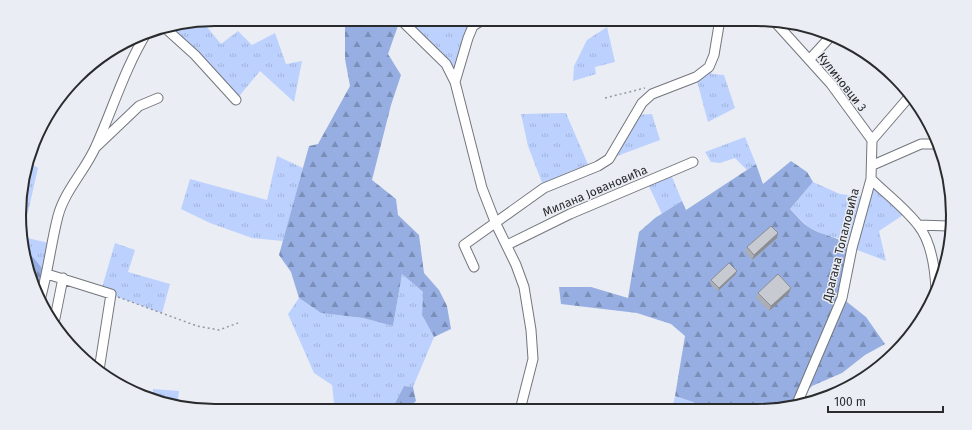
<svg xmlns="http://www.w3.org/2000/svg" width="972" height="430" viewBox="0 0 972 430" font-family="'Fira Sans',sans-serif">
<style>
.grass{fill:url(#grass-tufts)}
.forest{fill:url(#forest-firs)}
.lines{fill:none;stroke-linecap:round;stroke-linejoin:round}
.minor-casing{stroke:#73767c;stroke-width:11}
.path{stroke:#95979c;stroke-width:1.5;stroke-dasharray:2 3;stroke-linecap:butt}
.minor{stroke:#fff;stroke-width:9}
.wall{fill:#abaeb4}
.shaded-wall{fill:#8b8d92}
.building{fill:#c7cad1;stroke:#8b8d92}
.labels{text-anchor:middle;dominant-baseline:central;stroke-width:3;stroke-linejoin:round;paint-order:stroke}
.street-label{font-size:12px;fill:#292b2d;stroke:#eaedf4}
.rim{fill:none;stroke:#292b2d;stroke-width:2}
</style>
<defs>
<pattern id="grass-tufts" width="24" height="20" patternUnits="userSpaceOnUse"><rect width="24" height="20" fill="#bcd1fe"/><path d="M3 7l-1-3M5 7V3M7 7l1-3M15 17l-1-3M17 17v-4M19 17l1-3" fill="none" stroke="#a2b4da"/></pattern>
<pattern id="forest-firs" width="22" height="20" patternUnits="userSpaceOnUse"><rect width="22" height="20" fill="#96aee1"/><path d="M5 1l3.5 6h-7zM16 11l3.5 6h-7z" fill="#7a8eb7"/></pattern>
</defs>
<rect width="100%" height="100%" fill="#eaedf4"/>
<path class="grass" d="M 401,19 L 451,19 L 451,27 L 473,26 L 455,82 Z
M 202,21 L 221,44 L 238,31 L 252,45 L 275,33 L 286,64 L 302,61 L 294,102 L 260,71 L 236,100 L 164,27 Z
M 607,27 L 615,62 L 595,67 L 596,74 L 573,81 L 574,66 L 587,40 Z
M 709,67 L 712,74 L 724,75 L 735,108 L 708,122 L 696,77 Z
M 566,113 L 590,169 L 544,188 L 528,146 L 521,114 Z
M 652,114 L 660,140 L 609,159 L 634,115 Z
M 745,137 L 756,164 L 747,170 L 735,158 L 720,163 L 711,162 L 705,152 Z
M 277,156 L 303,168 L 283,241 L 252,238 L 210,223 L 181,209 L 190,179 L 267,200 Z
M 29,162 L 38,168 L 23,234 L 23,177 Z
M 670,172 L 682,201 L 662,214 L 647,182 Z
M 871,179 L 906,213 L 879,231 L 886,261 L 852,248 L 842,239 L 825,235 L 808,227 L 790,209 L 813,182 L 840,194 L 865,197 Z
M 23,237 L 53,244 L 47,274 L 33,257 L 23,254 Z
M 115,243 L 135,250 L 128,272 L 170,284 L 162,313 L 101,291 Z
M 402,274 L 423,292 L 422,315 L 434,337 L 413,387 L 404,386 L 393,407 L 371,411 L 335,411 L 332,385 L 314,373 L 288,314 L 299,298 L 321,313 L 363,318 L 393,326 Z
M 153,389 L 179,391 L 177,405 L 152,401 Z
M 675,396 L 693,402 L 706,410 L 672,410 Z"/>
<path class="forest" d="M 345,19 L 400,20 L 388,54 L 401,75 L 391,105 L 372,180 L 396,199 L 398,215 L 419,235 L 424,273 L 439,290 L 447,306 L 451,329 L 434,337 L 422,315 L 423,292 L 402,274 L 393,326 L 363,318 L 321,313 L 299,298 L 291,272 L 279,255 L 309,146 L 318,144 L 350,86 L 345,59 Z
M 791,161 L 807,172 L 813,182 L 790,209 C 796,215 803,224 810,228 C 826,237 838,236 852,248 L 842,298 L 866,317 L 885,344 L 865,355 L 842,373 L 812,386 L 799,399 L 796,406 L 783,409 L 706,410 L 693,402 L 675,396 L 685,336 L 671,324 L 637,313 L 561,304 L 559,287 L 591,287 L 628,298 L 639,232 L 655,218 L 682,201 L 686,210 L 756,164 L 763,184 Z
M 23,254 L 33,257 L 47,274 L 40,300 Z
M 404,386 L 413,387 L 416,401 L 406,410 L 371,411 L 393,407 Z"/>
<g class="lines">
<g class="minor-casing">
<path id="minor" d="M 400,19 L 446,64 L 455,82 L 482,188 L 496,224 L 516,265 L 524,287 L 531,330 L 533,359 L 520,410
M 775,22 L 831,84 L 872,140
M 164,27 L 195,55 L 236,100
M 810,59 L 831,36
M 455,82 L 468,38 L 473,26 L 484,19
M 97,146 L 139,106 L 158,98
M 873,165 L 921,144 L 937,144
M 871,179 C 886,194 905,208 918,225 C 932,242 935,269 936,290
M 918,225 L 949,226
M 507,245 L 570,214 L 693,162
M 474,267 L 464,245 L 544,188 L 598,166 L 609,159 L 642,103 L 652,94 L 696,77 L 709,67 L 714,55 L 720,19
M 47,274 L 111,294 L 99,370
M 40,300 C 48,272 51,243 58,216 C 65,190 85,171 96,146 C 113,108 125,68 147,32
M 54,323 L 63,278
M 796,406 L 842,298 L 852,248 L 871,179 L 872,140 L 909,97"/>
</g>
<path class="path" d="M 605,98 L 645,88
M 118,297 L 197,326 L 219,330 L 238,323"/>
<use href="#minor" class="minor"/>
</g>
<path class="wall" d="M 777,238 L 752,260 L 745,252 L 747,247 Z
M 735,275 L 718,291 L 710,283 L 711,280 Z
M 791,288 L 789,293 L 769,311 L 756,298 L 758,293 Z"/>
<path class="shaded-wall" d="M 778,233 L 777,238 L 752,260 L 754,255 Z
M 737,271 L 735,275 L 718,291 L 719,288 Z
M 791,288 L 789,293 L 769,311 L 771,306 Z"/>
<path class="building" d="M 771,226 L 778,233 L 754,255 L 747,247 Z
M 729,263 L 737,271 L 719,288 L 711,280 Z
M 778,274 L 791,288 L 771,306 L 758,293 Z"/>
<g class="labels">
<g class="street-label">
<text transform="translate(842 82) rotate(52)">Кулиновци 3</text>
<text transform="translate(595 191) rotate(-23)">Милана Јовановића</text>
<text transform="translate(841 245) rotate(-76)">Драгана Топаловића</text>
</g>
</g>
<path d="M0 0H972V430H0ZM215 26H757A189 189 0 0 1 946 215V215A189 189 0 0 1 757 404H215A189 189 0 0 1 26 215V215A189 189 0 0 1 215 26Z" fill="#eaedf4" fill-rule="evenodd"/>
<path class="rim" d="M215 26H757A189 189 0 0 1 946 215V215A189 189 0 0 1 757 404H215A189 189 0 0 1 26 215V215A189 189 0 0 1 215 26Z"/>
<path d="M828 406v6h115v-6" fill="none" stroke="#292b2d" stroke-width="2"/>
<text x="834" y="406" font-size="12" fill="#292b2d" stroke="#eaedf4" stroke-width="3" paint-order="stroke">100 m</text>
</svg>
